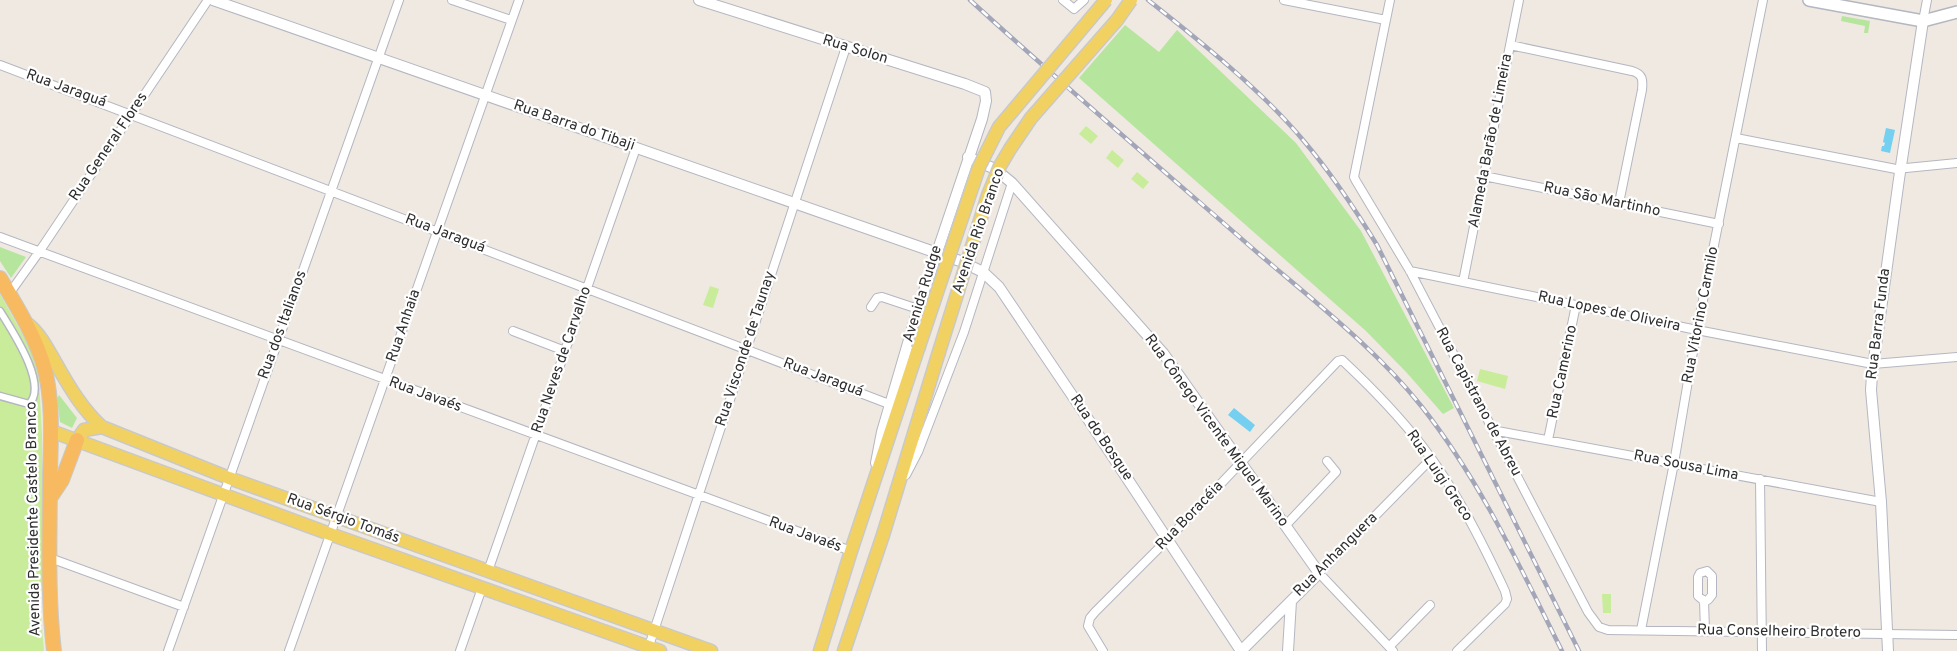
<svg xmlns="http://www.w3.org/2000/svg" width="1957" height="651" viewBox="0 0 1957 651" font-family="Overpass,sans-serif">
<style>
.green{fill:#b6e59e}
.pitch{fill:#c9ec9a}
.water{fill:#75cff0}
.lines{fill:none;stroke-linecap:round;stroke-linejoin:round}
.pedestrian-casing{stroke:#b4b7c1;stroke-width:9}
.minor-casing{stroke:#b4b7c1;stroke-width:10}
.tertiary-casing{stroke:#b4b7c1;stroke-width:12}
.secondary-casing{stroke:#b4b7c1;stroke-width:14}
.primary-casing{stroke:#c9c9c9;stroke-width:15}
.trunk-casing{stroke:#c9c9c9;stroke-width:16}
.pedestrian{stroke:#fff;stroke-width:6}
.minor{stroke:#fff;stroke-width:8}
.tertiary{stroke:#fff;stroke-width:10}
.secondary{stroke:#fff;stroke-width:11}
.primary{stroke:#f2d163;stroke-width:12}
.trunk{stroke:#f8ba60;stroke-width:14}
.rail-casing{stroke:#a3a6b8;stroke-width:4.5}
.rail{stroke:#fff;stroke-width:2.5;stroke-dasharray:8;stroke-linecap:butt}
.primary-bridge-casing{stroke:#c9c9c9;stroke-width:15;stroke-linecap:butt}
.primary-bridge{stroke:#f2d163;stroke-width:12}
.labels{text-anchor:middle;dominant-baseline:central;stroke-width:4.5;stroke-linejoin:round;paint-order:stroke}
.street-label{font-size:15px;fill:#2e2e2e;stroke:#fff}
</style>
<rect width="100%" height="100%" fill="#efe9e1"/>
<path class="green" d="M 1842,16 L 1870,21 L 1868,33 L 1864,33 L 1865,26 L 1841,21 Z
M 1125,25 L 1159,52 L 1177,30 L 1296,143 L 1361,231 L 1454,408 L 1443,414 L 1407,373 L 1366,331 L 1079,78 Z
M 0,247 L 26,257 L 11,278 L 0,261 Z
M 59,395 L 77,418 L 72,428 L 60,422 L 57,399 Z"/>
<path class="pitch" d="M 1086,126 L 1098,136 L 1091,144 L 1079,134 Z
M 1112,150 L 1124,160 L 1118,168 L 1106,158 Z
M 1137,172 L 1149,182 L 1143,189 L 1131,179 Z
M 710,286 L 719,289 L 713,308 L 703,305 Z
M 0,294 L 38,362 L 42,434 L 42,580 L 40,605 L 44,651 L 0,651 Z
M 1480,369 L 1508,376 L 1505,389 L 1477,381 Z
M 1602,594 L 1611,594 L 1611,613 L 1603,613 Z"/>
<path class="water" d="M 1886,128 L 1895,130 L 1890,153 L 1881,151 L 1882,146 L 1884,146 L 1885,143 L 1883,142 Z
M 1234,408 L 1255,425 L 1250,432 L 1228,415 Z"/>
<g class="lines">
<g class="pedestrian-casing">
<path id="pedestrian" d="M 0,311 C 11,329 49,385 29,404 L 0,396"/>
</g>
<g class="minor-casing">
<path id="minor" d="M 452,0 L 511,20
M 1063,0 L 1074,9 L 1084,0
M 1284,0 L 1386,20
M 1390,0 L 1354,177 L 1356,181 L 1410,271 L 1588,612 L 1599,627 L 1608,630 L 1957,635
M 1923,21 L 1927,0
M 1510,45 L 1632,71 C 1643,74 1643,80 1642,90 L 1619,203
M 0,65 L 889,404
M 1736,138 L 1896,169 L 1957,163
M 1484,176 L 1719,224
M 0,237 L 851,551
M 1410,271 L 1697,330 L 1873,364 L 1957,357
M 1463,282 L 1519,0
M 9,294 L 39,252 L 208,0
M 871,307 L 877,298 L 882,297 L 918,309
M 513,331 L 565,351
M 1492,430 L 1881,502
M 1548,440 L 1576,305
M 906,475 L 918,452 L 964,332 L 1012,183
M 1760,479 L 1762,651
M 1285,526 L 1336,472 L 1327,461
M 50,558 L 184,607
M 488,571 L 636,148
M 1707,571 L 1712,576 L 1712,595 L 1708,600 L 1704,601 L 1698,596 L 1698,577 L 1700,573 Z
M 1704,601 L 1705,631
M 1641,630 L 1674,463 L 1695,340 L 1763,0
M 1389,647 L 1430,605
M 648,649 L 846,47
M 168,651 L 399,0
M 289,651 L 519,0
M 460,651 L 482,588
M 1103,651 L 1088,626 L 1090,618 L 1095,612 L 1168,539 L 1338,361 L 1342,360 C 1371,387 1399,416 1423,447 C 1456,490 1482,542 1505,591 L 1507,599 L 1505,604 L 1457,651
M 1393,651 L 1319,573 L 1431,459"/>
</g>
<g class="tertiary-casing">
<path id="tertiary" d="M 213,0 L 960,261 L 983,272 L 999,287 L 1082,410 L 1241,651
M 699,0 L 965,84 L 985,92 L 986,101 L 982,119 L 918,309 L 882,432 L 876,463
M 968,157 L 995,169 L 1012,183 L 1163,353 L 1319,573 L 1241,651
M 1288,651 L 1291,601
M 1888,651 L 1881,502 L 1871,390 L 1872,374 L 1899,179 L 1923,21"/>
</g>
<g class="secondary-casing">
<path id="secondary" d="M 1809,0 L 1923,21 L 1957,12"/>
</g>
<g class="primary-casing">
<path id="primary" d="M 29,325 C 42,336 49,352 58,367 C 70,388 83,410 102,427 L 229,478 L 711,651
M 51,431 L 330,534 L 660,651
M 77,440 L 84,430 L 102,427
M 820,651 L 851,551 L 918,349
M 844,651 L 883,535 L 938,355"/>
</g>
<g class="trunk-casing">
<path id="trunk" d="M 0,278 C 17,307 36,337 45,370 C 53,403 51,439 50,472 C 50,532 47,592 54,651
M 50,498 L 62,480 L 77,440"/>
</g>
<use href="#pedestrian" class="pedestrian"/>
<use href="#minor" class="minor"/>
<use href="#tertiary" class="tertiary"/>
<use href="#secondary" class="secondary"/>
<use href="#primary" class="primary"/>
<use href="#trunk" class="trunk"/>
<g class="rail-casing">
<path id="rail" d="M 970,0 C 1065,87 1163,170 1259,254 C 1315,302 1376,349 1422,407 C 1481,482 1520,567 1562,651
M 1148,0 C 1200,41 1261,90 1303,140 C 1331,173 1355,209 1377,245 L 1579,651"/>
</g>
<use href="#rail" class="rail"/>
<g class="primary-bridge-casing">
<path id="primary-bridge" d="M 918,349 L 979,167 L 999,127 L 1106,0
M 938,355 L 988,195 L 1000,166 L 1010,149 L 1031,118 L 1117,20 L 1131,0"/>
</g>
<use href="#primary-bridge" class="primary-bridge"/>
</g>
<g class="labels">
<g class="street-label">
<text transform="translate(855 50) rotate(17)">Rua Solon</text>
<text transform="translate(66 89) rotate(20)">Rua Jaraguá</text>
<text transform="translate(574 126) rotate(19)">Rua Barra do Tibaji</text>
<text transform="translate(1491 141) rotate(-79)">Alameda Barão de Limeira</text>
<text transform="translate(109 147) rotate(-56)">Rua General Flores</text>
<text transform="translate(1602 200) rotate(12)">Rua São Martinho</text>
<text transform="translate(979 231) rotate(-71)">Avenida Rio Branco</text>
<text transform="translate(445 234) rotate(21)">Rua Jaraguá</text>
<text transform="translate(923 294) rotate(-73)">Avenida Rudge</text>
<text transform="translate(1609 312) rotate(12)">Rua Lopes de Oliveira</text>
<text transform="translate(1701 315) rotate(-79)">Rua Vitorino Carmilo</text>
<text transform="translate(1879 324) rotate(-83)">Rua Barra Funda</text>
<text transform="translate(283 325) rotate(-70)">Rua dos Italianos</text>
<text transform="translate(404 326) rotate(-71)">Rua Anhaia</text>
<text transform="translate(746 349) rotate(-72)">Rua Visconde de Taunay</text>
<text transform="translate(562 360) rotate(-71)">Rua Neves de Carvalho</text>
<text transform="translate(1563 372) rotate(-78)">Rua Camerino</text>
<text transform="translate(823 378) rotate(21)">Rua Jaraguá</text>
<text transform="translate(425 395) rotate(20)">Rua Javaés</text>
<text transform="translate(1478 402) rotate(62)">Rua Capistrano de Abreu</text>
<text transform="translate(1216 431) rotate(54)">Rua Cônego Vicente Miguel Marino</text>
<text transform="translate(1101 438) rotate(56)">Rua do Bosque</text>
<text transform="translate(1686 466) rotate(11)">Rua Sousa Lima</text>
<text transform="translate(1439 476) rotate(56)">Rua Luigi Greco</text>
<text transform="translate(1190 516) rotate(-46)">Rua Boracéia</text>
<text transform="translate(34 519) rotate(-91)">Avenida Presidente Castelo Branco</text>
<text transform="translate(343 519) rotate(20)">Rua Sérgio Tomás</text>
<text transform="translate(805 535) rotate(20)">Rua Javaés</text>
<text transform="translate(1336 555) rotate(-45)">Rua Anhanguera</text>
<text transform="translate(1779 632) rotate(1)">Rua Conselheiro Brotero</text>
</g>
</g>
</svg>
